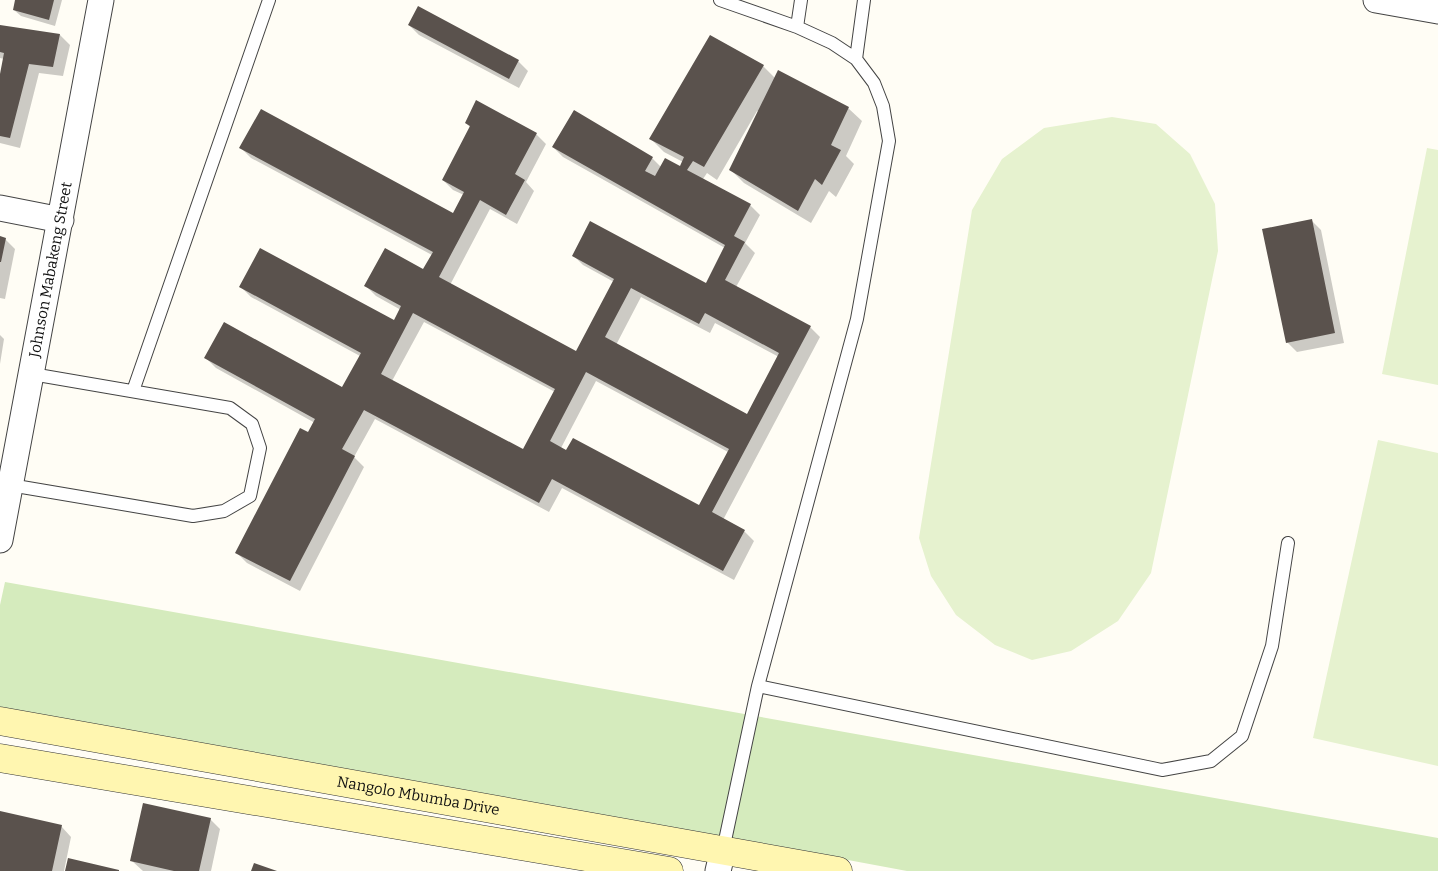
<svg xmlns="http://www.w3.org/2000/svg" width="1438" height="871" viewBox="0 0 1438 871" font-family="Bitter,serif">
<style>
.green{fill:#d5ebbd}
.pitch{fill:#e6f2cf}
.shadow{fill:#0003;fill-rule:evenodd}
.building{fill:#5a524d;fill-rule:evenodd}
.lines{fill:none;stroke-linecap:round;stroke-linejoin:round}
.lane-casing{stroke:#444;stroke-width:14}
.street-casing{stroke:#444;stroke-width:27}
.secondary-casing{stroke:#333;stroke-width:29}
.lane{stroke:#fff;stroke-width:12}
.street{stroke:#fff;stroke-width:25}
.secondary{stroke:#fff6b0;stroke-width:28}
.labels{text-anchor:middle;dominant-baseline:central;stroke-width:5;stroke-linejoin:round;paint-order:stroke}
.street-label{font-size:15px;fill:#111;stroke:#fff}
</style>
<rect width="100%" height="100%" fill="#fffdf5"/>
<path class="green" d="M 5,582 L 1438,838 L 1438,871 L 907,871 L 713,835 L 0,716 L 0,605 Z"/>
<path class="pitch" d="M 1112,117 L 1156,124 L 1190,154 L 1215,204 L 1218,251 L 1151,573 L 1118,621 L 1071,651 L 1032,660 L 995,645 L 956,615 L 931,576 L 919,538 L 972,210 L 1002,159 L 1044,128 Z
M 1427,148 L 1438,150 L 1438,385 L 1382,374 Z
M 1378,440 L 1438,453 L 1438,766 L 1313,738 Z"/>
<path class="shadow" d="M 16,0 L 62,0 L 55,26 L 21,16 L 14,10 Z
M 409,25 L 518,61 L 528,71 L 519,88 L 419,35 Z
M 0,26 L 60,35 L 70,45 L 63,76 L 39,73 L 20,148 L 0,143 L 0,82 L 4,59 L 0,58 Z
M 763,66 L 776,79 L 848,108 L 862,121 L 846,156 L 854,164 L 836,197 L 829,191 L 811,223 L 744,183 L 731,170 L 759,112 L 757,111 L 717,180 L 707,173 L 703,179 L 750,205 L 760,215 L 745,243 L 755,253 L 736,287 L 810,327 L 820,337 L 723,520 L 744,531 L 754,541 L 734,580 L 562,488 L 549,512 L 375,419 L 354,457 L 364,467 L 300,591 L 247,563 L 237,553 L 315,423 L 216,368 L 206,358 L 343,389 L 360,356 L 251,297 L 241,287 L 395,322 L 401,310 L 376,296 L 366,286 L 424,271 L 432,255 L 251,158 L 241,148 L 454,214 L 464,195 L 453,190 L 443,180 L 471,128 L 466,123 L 536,134 L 546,144 L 526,182 L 534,191 L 517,224 L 490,209 L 450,285 L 576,353 L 614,282 L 583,265 L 573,255 L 706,284 L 725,248 L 563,157 L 553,147 L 574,112 L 652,158 L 661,167 L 681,167 L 683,162 L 664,152 L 650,138 ZM 641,297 L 710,333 L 715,323 L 779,357 L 748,415 L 616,345 ZM 424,322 L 555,392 L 524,451 L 392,381 ZM 596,381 L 728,452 L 699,507 L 561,448 Z
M 1311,220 L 1321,230 L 1344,343 L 1297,352 L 1287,342 Z
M 0,238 L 5,239 L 15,249 L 5,299 L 0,298 Z
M 0,335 L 4,339 L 0,364 Z
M 0,812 L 61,826 L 71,837 L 64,871 L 0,871 Z
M 210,819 L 220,829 L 211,871 L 143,871 L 132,861 Z"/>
<path class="building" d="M 15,0 L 54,0 L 49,20 L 13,10 Z
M 418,6 L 519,60 L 509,79 L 408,25 Z
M 0,25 L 60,34 L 53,67 L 29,64 L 10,138 L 0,136 L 0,74 L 4,53 L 0,52 Z
M 710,35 L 764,65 L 704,167 L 693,161 L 687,170 L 751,204 L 734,236 L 745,242 L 725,280 L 811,326 L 712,512 L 745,530 L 723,571 L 552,479 L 539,503 L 364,410 L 342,449 L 355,456 L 290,581 L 235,553 L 300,428 L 308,432 L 315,419 L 204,358 L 224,322 L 342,387 L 361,353 L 239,287 L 260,248 L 394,320 L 401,306 L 364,286 L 385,248 L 423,269 L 433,252 L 239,148 L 261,109 L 453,213 L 464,192 L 442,180 L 470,126 L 465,123 L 476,100 L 537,133 L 515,174 L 525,180 L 506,215 L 480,200 L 439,277 L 576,351 L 614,279 L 572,256 L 590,221 L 706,283 L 725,245 L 552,147 L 574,110 L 653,157 L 645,171 L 655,176 L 665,158 L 680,166 L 684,157 L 649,139 ZM 631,288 L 699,324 L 705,313 L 779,353 L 747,414 L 605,337 ZM 413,313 L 555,389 L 523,449 L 381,374 ZM 586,372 L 729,449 L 699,505 L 573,438 L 566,450 L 550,441 Z
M 778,70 L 849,107 L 831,145 L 841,150 L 822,185 L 815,179 L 798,211 L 729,170 Z
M 1312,219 L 1335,333 L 1286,343 L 1262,229 Z
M 0,236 L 6,238 L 1,262 L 0,262 Z
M 143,803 L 211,818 L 199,871 L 174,871 L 130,861 Z
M 0,811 L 62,825 L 52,871 L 0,871 Z
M 68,858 L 119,870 L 119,871 L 65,871 Z
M 254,863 L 277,871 L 251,871 Z"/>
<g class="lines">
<g class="lane-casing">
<path id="lane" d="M 720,0 L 797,27 L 832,43 L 856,59 L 874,83 L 883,106 L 889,141 L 857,319 L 758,686 L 723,850
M 797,27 L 801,0
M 856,59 L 864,0
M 133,391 L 269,0
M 10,485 L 193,516 L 224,511 L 250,496 L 260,448 L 252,424 L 230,408 L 32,374
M 758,686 L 1162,770 L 1211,761 L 1242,736 L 1272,646 L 1288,543"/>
</g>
<g class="street-casing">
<g id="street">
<path d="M 1376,0 L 1438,11"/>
<path d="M 0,208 L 61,220"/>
<path id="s1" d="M 0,540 L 101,0"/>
<path d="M 718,871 L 723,850"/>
</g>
</g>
<g class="secondary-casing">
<g id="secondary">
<path id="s2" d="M 0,721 L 838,871"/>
<path d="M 0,758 L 669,871"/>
</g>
</g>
<use href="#lane" class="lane"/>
<use href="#street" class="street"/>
<use href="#secondary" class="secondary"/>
</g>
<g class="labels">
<g class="street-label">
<text stroke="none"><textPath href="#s1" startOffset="275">Johnson Mabakeng Street</textPath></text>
<text stroke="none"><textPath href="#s2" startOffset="425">Nangolo Mbumba Drive</textPath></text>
</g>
</g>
</svg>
